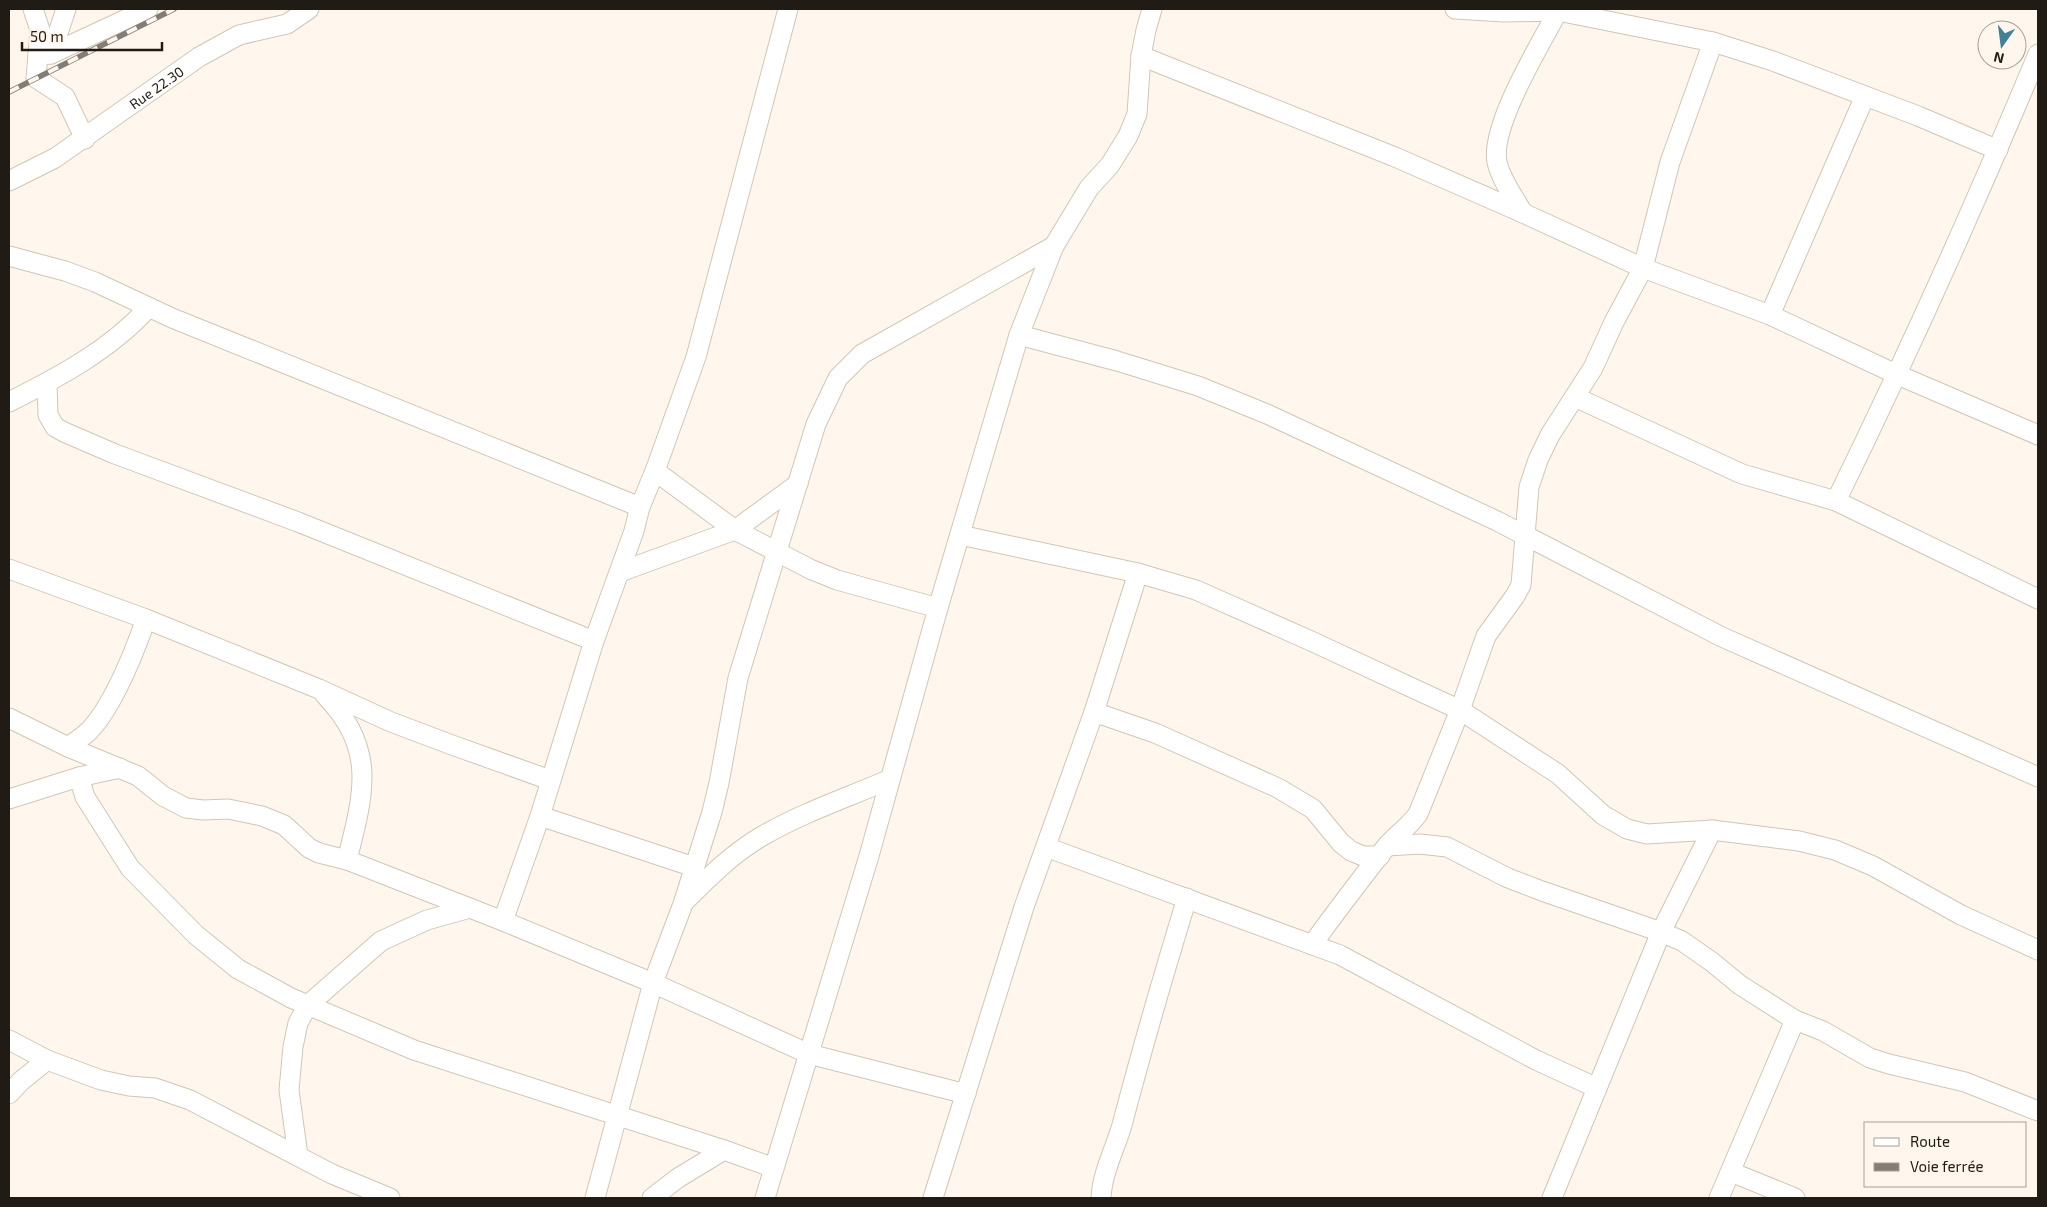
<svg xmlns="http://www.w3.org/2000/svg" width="2047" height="1207" viewBox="0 0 2047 1207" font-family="'Exo 2',sans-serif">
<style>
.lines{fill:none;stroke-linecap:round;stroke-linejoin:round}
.minor-casing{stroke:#d2c5b5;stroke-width:21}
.minor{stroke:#fff;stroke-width:19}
.rail-casing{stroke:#837d75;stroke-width:5.5}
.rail{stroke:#fff7ed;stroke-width:4;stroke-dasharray:11;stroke-linecap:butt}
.labels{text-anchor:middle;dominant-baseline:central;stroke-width:5;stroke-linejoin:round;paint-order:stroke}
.street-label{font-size:14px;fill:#201b15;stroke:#fff7ed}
</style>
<rect width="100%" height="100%" fill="#fff7ed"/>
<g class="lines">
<g class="minor-casing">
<g id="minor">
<path d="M 33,9 L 40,30 L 36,78 L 65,97 L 85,139"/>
<path d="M 1455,9 L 1504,12 L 1558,11 L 1713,42 L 1773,61 L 1918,116 L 1998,150"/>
<path d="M 51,54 L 66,9"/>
<path d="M 38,55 L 51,54 L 148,9"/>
<path d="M 1141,56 L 1395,157 L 1523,213 L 1643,268 L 1770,315 L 1898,375 L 2038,435"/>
<path id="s1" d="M 9,181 L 55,158 L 199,57 L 239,35 L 287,24 L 309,9"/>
<path d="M 1523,213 C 1514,197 1501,180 1497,162 C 1490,126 1540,45 1558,11"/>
<path d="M 9,256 L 65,271 L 95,282 L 172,318 L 640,507"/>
<path d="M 1770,315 L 1865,96"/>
<path d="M 1019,335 L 1117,361 L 1198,386 L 1267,414 L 1497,521 L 1722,637 L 2038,777"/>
<path d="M 47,383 L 48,415 L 55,427 L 64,432 L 115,454 L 298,522 L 594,641"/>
<path d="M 1575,397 L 1742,474 L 1836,501 L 2038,599"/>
<path d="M 9,402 C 59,377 110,350 148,308"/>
<path d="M 655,471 L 735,530 L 810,569 L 837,580 L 938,608"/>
<path d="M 1836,501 C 1908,354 1975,205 2038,54"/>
<path d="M 960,535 L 1138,573 L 1196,590 L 1311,641 L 1460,710 L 1558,774 L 1603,815 L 1627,829 L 1647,834 L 1712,830 L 1799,841 L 1835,850 L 1873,866 L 1961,915 L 2038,950"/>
<path d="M 9,569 L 146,619 L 319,689 L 391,722 L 452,745 L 550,780"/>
<path d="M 620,572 L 735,530 L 798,484"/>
<path d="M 325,695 C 377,749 364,793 347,860"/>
<path d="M 1094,712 L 1155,733 L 1278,788 L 1313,809 L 1341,843 L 1351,851 L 1363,856 L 1380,856"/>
<path d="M 9,718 L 68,747 L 138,776 L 163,796 L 186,808 L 203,810 L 228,809 L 262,816 L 284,825 L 309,848 L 319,853 L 347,860 L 503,921 L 653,983 L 809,1054 L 966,1094"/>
<path d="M 68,747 C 75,742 83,737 90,730 C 114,704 134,653 146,619"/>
<path d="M 79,777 L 85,797 L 130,868 L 196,935 L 238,969 L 291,998 L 414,1050 L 724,1150 L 774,1168"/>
<path d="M 9,799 L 79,777 L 120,768"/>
<path d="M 540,816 L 694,867"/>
<path d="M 1387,846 L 1420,844 L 1447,847 L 1508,878 L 1542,891 L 1661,932 L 1682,941 L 1712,962 L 1740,985 L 1795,1020 L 1823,1031 L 1870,1058 L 1889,1064 L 1965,1082 L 2038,1111"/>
<path d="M 1046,847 L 1340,955 L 1536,1060 L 1597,1088"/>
<path d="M 685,901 C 710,876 734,852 764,835 C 804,812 849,797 890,779"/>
<path d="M 503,921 L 540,816 L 594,641 L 634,531 L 640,507 L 655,471 L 696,357 L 788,9"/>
<path d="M 1312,945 C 1336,911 1361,879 1386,847 C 1396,835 1408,828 1418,814 L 1460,710 L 1486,636 L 1515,596 L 1521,585 L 1529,487 L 1538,460 L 1550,435 L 1593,368 L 1614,322 L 1643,268 L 1670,162 L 1713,42"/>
<path d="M 9,1040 L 47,1060 L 101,1080 L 129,1086 L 155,1088 L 190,1100 L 332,1174 L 390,1198"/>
<path d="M 9,1094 L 21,1081 L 47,1060"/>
<path d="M 298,1156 L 289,1090 L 293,1047 L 298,1023 L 308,1005 L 381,941 L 427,920 L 470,908"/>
<path d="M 1731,1172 L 1795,1198"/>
<path d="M 595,1198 L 653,983 L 683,904 L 712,812 L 719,783 L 738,678 L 816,424 L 838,378 L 862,354 L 1054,246"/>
<path d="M 652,1198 L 678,1178 L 724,1150"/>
<path d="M 765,1198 L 869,856 L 938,608 L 1019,335 L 1054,246 L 1089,188 L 1110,165 L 1128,136 L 1137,114 L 1141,56 L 1146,30 L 1152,9"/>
<path d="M 933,1198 L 1024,907 L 1094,712 L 1138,573"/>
<path d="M 1101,1198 C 1102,1173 1115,1149 1122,1125 C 1142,1049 1164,973 1187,898"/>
<path d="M 1552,1198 L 1661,932 L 1712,830"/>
<path d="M 1719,1198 L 1795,1020"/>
</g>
</g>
<use href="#minor" class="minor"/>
<g class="rail-casing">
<path id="rail" d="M 9,92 L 174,9"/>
</g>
<use href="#rail" class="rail"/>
</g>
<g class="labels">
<g class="street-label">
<text stroke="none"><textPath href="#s1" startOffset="175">Rue 22.30</textPath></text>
</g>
</g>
<rect width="2047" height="1207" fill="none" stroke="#201b15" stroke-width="20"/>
<rect x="1864" y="1122" width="162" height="65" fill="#fff7ed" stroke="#a69f97"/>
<rect x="1874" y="1138" width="25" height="8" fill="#ffffff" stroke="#a69f97"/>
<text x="1910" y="1147" font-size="15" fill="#201b15">Route</text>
<rect x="1874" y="1163" width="25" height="8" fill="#837d75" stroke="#a69f97"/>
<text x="1910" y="1172" font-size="15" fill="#201b15">Voie ferrée</text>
<g transform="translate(2002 45) rotate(194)"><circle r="24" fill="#fff7ed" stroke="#a69f97"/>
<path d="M0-4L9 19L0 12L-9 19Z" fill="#418095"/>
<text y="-8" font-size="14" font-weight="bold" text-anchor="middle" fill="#201b15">N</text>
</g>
<path d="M22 42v8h140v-8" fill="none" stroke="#201b15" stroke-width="2.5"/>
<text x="30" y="42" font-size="15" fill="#201b15" stroke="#fff7ed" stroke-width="4" paint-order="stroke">50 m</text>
</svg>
